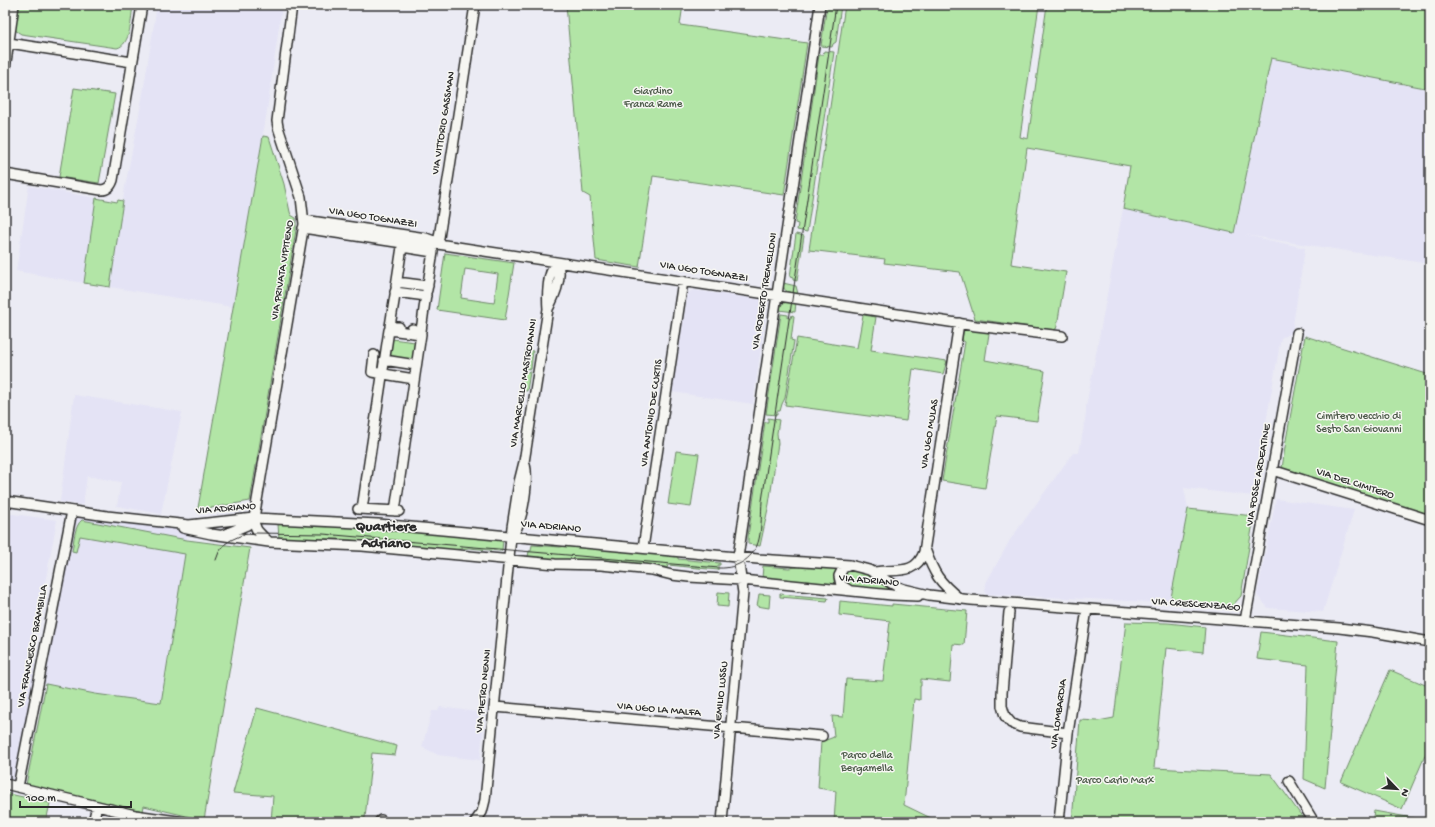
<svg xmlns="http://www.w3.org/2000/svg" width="1435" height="827" viewBox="0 0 1435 827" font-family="'Gochi Hand',sans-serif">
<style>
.built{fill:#e4e3f5}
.green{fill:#b2e5a6;stroke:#6e8868;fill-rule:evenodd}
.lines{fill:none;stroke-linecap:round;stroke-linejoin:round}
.minor-casing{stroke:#2b2b2b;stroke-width:12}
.minor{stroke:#f6f6f2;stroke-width:9}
.tram{stroke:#2b2b2b;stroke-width:1}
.labels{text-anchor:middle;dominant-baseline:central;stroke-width:3;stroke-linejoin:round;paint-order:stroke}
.park-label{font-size:11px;fill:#4d5a4a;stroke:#f6f6f2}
.street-label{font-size:11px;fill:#2b2b2b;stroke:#f6f6f2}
.district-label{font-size:15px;font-weight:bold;fill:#2b2b2b;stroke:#f6f6f2}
</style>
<rect width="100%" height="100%" fill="#ebebf4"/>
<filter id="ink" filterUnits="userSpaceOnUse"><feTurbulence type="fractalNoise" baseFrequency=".025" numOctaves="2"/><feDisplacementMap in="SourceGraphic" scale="8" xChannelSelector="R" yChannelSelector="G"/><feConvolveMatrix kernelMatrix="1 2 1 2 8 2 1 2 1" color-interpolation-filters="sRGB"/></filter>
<g filter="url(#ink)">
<path class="built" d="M 157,5 L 282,5 L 266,117 L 233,307 L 110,287 L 125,187 L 142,99 Z
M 1271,58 L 1430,89 L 1430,264 L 1245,235 L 1305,248 L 1292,332 L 1281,338 L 1253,496 L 1184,488 L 1188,509 L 1170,603 L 985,594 L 986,583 L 1010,540 L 1073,453 L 1079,453 L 1086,414 L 1086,407 L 1123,209 L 1234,233 Z
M 29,186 L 96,198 L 84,283 L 16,271 Z
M 693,290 L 764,300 L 767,302 L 767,305 L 753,404 L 672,392 L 688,293 Z
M 74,395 L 182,412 L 161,514 L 117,506 L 121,482 L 87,476 L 83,505 L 60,502 Z
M 1276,499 L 1354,510 L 1323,612 L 1268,608 L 1257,595 Z
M 72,511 L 188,529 L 185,554 L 161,704 L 95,694 L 38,683 Z
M 5,513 L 57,520 L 30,662 L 35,664 L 33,674 L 39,675 L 17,785 L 5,782 Z
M 440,707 L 485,713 L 480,760 L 438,755 L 422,747 L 432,711 L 438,711 Z"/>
<path class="green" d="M 18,5 L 133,5 C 131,18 131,45 117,48 L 21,34 L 15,30 Z
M 566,5 L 683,5 L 680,25 L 807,43 L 784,195 L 653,176 L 639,267 L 596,260 L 590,197 L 583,193 Z
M 827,5 L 841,5 L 836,42 L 833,44 L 832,47 L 821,46 Z
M 845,5 L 1039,5 L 1020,137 L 1028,139 L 1047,5 L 1430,5 L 1430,89 L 1271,58 L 1234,233 L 1123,209 L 1130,166 L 1027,148 L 1011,264 L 1066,272 L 1057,326 L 1056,329 L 1053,330 L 975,319 L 960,272 L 884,263 L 885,259 L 809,250 Z
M 824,51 L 834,52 L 807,232 L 797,230 L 798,224 L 795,223 L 819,55 L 823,55 Z
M 74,88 L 115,94 L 99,183 L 59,177 Z
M 263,136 L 269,137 L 284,184 L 290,212 L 291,215 L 296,218 L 296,230 L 250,501 L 205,509 L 198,508 Z
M 96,198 L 117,202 L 118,200 L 123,201 L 110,287 L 84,283 Z
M 796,234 L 804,236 L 797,281 L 793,280 L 793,278 L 790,277 Z
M 445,253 L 514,263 L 505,320 L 437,310 ZM 465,269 L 498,274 L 494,303 L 461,298 Z
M 783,283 L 796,286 L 798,294 C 791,293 783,293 783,283 Z
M 789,301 L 796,302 L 795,312 L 779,310 L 782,304 Z
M 781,314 L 788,315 L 788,318 L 791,318 L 792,315 L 794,316 L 791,340 L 794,341 L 785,398 L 782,404 L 780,411 L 777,411 L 777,415 L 766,414 Z
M 863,315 L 876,317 L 871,350 L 947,361 L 943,374 L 913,369 L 906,421 L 785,405 L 797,338 L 857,348 Z
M 964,327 L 990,327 L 985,360 L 1045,371 L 1037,421 L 997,416 L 985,488 L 942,481 L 965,342 L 962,340 Z
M 1305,336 L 1430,375 L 1430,517 L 1282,469 L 1286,440 Z
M 392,339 L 415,342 L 412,360 L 389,357 Z
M 526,350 L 533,351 L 531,369 L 523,368 Z
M 523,371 L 530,372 L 527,391 L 520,390 Z
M 768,418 L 779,420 L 777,433 L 778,443 L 769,504 L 760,546 L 748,544 L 748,536 L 765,422 L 768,422 Z
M 676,451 L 699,454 L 691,507 L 668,504 Z
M 1188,509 L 1254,516 L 1241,596 L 1232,606 L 1170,603 Z
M 82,520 L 187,540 L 250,548 L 204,820 L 144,806 L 143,811 L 26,785 L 46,684 L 95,694 L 161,703 L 185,554 L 80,536 L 76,552 L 72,551 C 74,542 74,526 82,520 Z
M 278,524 L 341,524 L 502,539 L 503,540 L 502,550 L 500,551 L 469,548 L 452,550 L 340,539 L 279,539 Z
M 532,545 L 560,547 L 571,545 L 678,555 L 678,559 L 720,563 L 720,565 L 718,565 L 718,570 L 668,565 L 667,568 L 665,567 L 594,560 L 571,561 L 528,557 L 529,551 L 531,551 Z
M 763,566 L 789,568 L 803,566 L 823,568 L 836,567 L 837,568 C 834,574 833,579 835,585 L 826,586 L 796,581 L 762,578 Z
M 849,570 L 863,570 L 897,591 L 850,588 L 843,579 L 844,575 Z
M 718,592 L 729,593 L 728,607 L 717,606 Z
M 759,594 L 770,595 L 769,608 L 757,606 Z
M 780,594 L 828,598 L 827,601 L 780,597 Z
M 840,601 L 892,606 L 892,604 L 967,611 L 964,645 L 953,644 L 950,682 L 921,679 L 921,686 L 920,686 L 920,700 L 914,699 L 904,805 L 937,821 L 950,822 L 834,822 L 836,791 L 818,788 L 821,742 L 834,737 L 832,716 L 843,717 L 846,679 L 883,681 L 890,621 L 839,615 Z
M 1126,622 L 1168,623 L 1205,627 L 1203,652 L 1166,648 L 1154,768 L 1271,774 L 1306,822 L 1072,822 L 1080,720 L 1098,721 L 1114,718 Z
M 1261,632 L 1338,641 L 1325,788 L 1304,779 L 1308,665 L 1257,659 Z
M 1390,670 L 1430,687 L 1430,744 L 1402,809 L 1341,782 Z
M 257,708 L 397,746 L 395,755 L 372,753 L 365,818 L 359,822 L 271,822 L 273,796 L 233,793 Z
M 5,793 L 50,803 L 46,822 L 5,822 Z
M 1374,811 L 1430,821 L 1430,822 L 1372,822 Z"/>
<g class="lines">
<g class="minor-casing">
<path id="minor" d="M 9,43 L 132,62
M 5,69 L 14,5
M 5,174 L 101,190 C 107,190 111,186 113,180 L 142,5
M 304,220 L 426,238 L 434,241 L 438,244 L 976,326 L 1062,336
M 303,228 L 429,247 L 438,244
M 438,244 L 475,5
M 397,282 L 428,286
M 396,286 L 402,247 L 433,252 L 427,290
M 396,289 L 390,326 L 399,327
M 395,292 L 426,296
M 549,307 C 555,295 563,275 557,263
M 412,329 L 421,331 L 426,294
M 374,355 L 372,372 L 414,379
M 384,360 L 416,365
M 1272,470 L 1430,520
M 5,501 L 107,516 L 189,525 L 254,518 L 378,524 L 758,559 L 850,565 L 869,570 L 896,586 L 904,589 L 929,595 L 971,600 L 1339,628 L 1373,632 L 1430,642
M 358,509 L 399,511
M 362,509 L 389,330 L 421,334 L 395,511
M 183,528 L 211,534 L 269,542 L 362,546 L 555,564 L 601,565 L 652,570 L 672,575 L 689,577 L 742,580 L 892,595 L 918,596
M 514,533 C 523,520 529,480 525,464
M 223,535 L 247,525 L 254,518
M 269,542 C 260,533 254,531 254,518 L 304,224 L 301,197 L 278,127 L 277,121 L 292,5
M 643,548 L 683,281
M 925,549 C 934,574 939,582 960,599
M 874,572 C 894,568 915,577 924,552 L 959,323
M 849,590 L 841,585 L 839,576 L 843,568 L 850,565
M 1009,612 L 1002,693 L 1002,706 L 1005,716 L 1011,723 L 1020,727 L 1068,733
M 1245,621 L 1297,333
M 495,707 L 822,736
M 1289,781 L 1314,822
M 5,784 L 135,815 L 184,822
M 18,787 L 72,511
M 93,822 L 97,806
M 379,822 L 381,820 L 382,822
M 475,822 L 482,812 L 485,800 L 512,527 L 519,482 L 524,462 L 548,309 C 547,297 547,270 557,263
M 722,822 L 743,593 L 738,557 L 820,5
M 1059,822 L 1068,733 L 1087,609"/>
</g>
<use href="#minor" class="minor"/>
<path class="tram" d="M 216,560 L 219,552 L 225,544 L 231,540 L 242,535 L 255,533 L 323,534 L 719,568 C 738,569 755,557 759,539 C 762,526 761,513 762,501 L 836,5"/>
</g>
</g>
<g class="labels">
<g class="park-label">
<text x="653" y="92">Giardino<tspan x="653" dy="13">Franca Rame</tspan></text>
<text x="1359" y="417">Cimitero vecchio di<tspan x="1359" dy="13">Sesto San Giovanni</tspan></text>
<text x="867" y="756">Parco della<tspan x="867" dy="13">Bergamella</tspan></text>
<text x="1115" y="781">Parco Carlo Marx</text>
</g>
<g class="street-label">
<text transform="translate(444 123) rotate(-81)">VIA VITTORIO GASSMAN</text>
<text transform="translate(373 218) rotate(9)">VIA UGO TOGNAZZI</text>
<text transform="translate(283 270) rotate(-81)">VIA PRIVATA VIPITENO</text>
<text transform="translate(704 272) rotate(9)">VIA UGO TOGNAZZI</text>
<text transform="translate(765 291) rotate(-81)">VIA ROBERTO TREMELLONI</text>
<text transform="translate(524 383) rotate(-81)">VIA MARCELLO MASTROIANNI</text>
<text transform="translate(652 413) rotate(-82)">VIA ANTONIO DE CURTIS</text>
<text transform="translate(930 434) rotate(-81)">VIA UGO MULAS</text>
<text transform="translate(1259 475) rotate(-80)">VIA FOSSE ARDEATINE</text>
<text transform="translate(1355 484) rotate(18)">VIA DEL CIMITERO</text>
<text transform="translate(226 509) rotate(-5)">VIA ADRIANO</text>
<text transform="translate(551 527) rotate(5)">VIA ADRIANO</text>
<text transform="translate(869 581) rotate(5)">VIA ADRIANO</text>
<text transform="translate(1196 605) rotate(4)">VIA CRESCENZAGO</text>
<text transform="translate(33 646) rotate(-79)">VIA FRANCESCO BRAMBILLA</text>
<text transform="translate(484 691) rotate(-84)">VIA PIETRO NENNI</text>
<text transform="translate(721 700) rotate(-84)">VIA EMILIO LUSSU</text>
<text transform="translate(659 710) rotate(5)">VIA UGO LA MALFA</text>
<text transform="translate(1059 714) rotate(-82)">VIA LOMBARDIA</text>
</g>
<g class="district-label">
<text x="386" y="527">Quartiere<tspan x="386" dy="17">Adriano</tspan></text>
</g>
</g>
<rect width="1435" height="827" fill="none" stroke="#f6f6f2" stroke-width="20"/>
<rect x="10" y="10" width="1415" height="807" fill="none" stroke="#2b2b2b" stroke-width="1.5" filter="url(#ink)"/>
<g transform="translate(1397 789) rotate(115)" stroke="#f6f6f2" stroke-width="3" paint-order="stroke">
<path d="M0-3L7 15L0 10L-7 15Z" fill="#2b2b2b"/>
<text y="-6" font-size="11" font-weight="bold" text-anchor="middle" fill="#2b2b2b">N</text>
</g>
<path d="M20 801v6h111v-6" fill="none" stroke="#2b2b2b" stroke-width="2"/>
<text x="26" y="801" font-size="12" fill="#2b2b2b" stroke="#f6f6f2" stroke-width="3" paint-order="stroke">100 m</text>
</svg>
